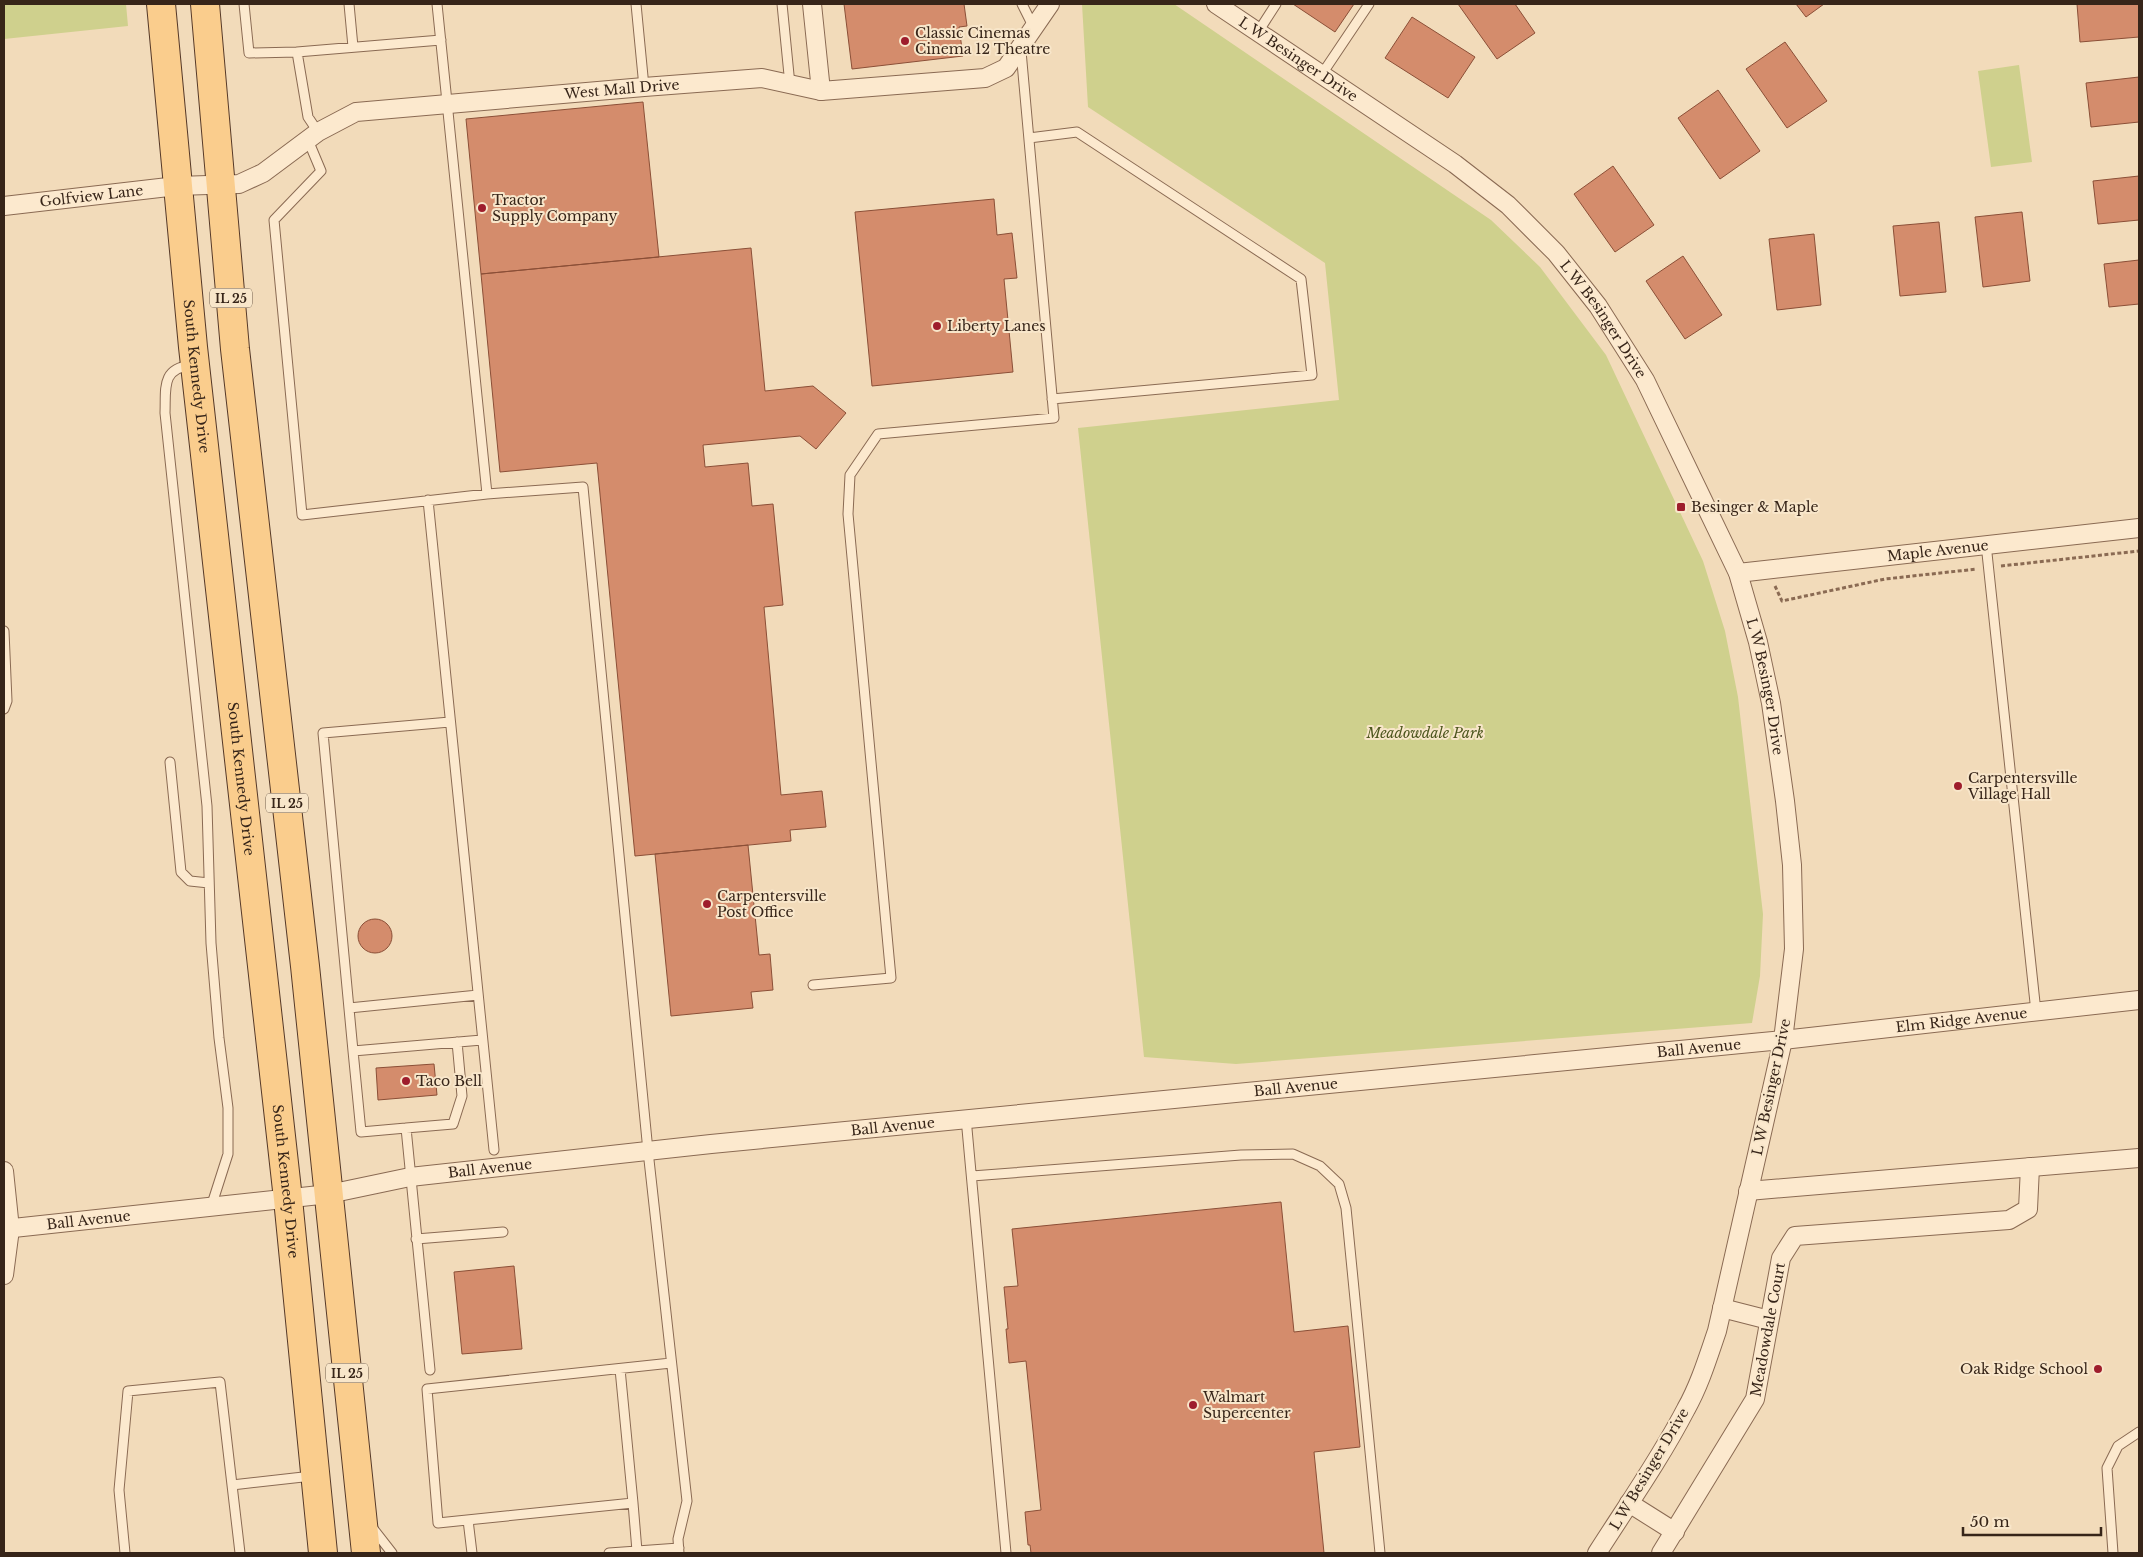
<svg xmlns="http://www.w3.org/2000/svg" width="2143" height="1557" viewBox="0 0 2143 1557" font-family="'Libre Baskerville',serif">
<style>
.green{fill:#cfd08d}
.building{fill:#d48c6c;stroke:#8b4f37}
.lines{fill:none;stroke-linecap:round;stroke-linejoin:round}
.lane-casing{stroke:#8a6a53;stroke-width:11}
.street-casing{stroke:#8a6a53;stroke-width:20}
.primary-casing{stroke:#563928;stroke-width:30}
.path{stroke:#8a6a53;stroke-width:3;stroke-dasharray:4 2.5;stroke-linecap:butt}
.lane{stroke:#fce9ce;stroke-width:9}
.street{stroke:#fce9ce;stroke-width:18}
.primary{stroke:#facd8d;stroke-width:28}
.poi-dot{fill:#9e1d2c;stroke:#f8e6ca;stroke-width:2}
.labels{text-anchor:middle;dominant-baseline:central;stroke-width:4;stroke-linejoin:round;paint-order:stroke}
.shield{fill:#f8e6ca;stroke:#715f4e;stroke-width:1}
.shield-label{font-size:12px;font-weight:bold;fill:#372519}
.poi-label{font-size:14px;fill:#372519;stroke:#f8e6ca;text-anchor:start}
.street-label{font-size:14px;fill:#372519;stroke:#f8e6ca}
.park-label{font-size:14px;font-style:italic;fill:#4d561e;stroke:#f8e6ca}
</style>
<rect width="100%" height="100%" fill="#f2dbba"/>
<path class="green" d="M 4,4 L 126,4 L 128,26 L 4,39 Z
M 1082,4 L 1174,4 L 1491,220 L 1540,267 L 1606,355 L 1703,561 L 1725,631 L 1738,697 L 1763,914 L 1760,976 L 1752,1023 L 1236,1064 L 1144,1057 L 1078,428 L 1339,400 L 1325,263 L 1088,107 Z
M 2019,65 L 2032,162 L 1991,167 L 1978,71 Z"/>
<path class="building" d="M 844,4 L 964,4 L 967,26 L 959,27 L 963,56 L 852,69 Z
M 1293,4 L 1354,4 L 1335,32 Z
M 1458,4 L 1515,4 L 1535,33 L 1497,59 Z
M 1796,4 L 1824,4 L 1806,17 Z
M 2077,4 L 2139,4 L 2139,37 L 2080,42 Z
M 1412,17 L 1475,57 L 1448,98 L 1385,58 Z
M 1785,42 L 1827,101 L 1787,128 L 1746,69 Z
M 2139,77 L 2139,122 L 2091,127 L 2086,83 Z
M 1718,90 L 1760,151 L 1720,179 L 1678,118 Z
M 643,102 L 659,257 L 481,274 L 466,119 Z
M 1613,166 L 1654,225 L 1615,252 L 1574,194 Z
M 2139,176 L 2139,220 L 2098,224 L 2093,181 Z
M 994,199 L 997,235 L 1012,233 L 1017,278 L 1004,279 L 1013,372 L 872,386 L 855,212 Z
M 2022,212 L 2030,281 L 1983,287 L 1975,217 Z
M 1939,222 L 1946,292 L 1900,296 L 1893,226 Z
M 1814,234 L 1821,305 L 1777,310 L 1769,239 Z
M 751,248 L 765,391 L 813,386 L 846,413 L 816,449 L 800,436 L 703,445 L 705,467 L 748,463 L 752,506 L 773,504 L 783,605 L 764,607 L 781,795 L 822,791 L 826,827 L 790,830 L 791,841 L 635,856 L 597,463 L 500,472 L 481,274 Z
M 1683,256 L 1722,315 L 1685,339 L 1646,281 Z
M 2139,260 L 2139,304 L 2109,307 L 2104,264 Z
M 748,845 L 759,955 L 770,954 L 773,990 L 751,992 L 753,1008 L 671,1016 L 655,854 Z
M358 936a17 17 0 1 1 34 0a17 17 0 1 1-34 0Z
M 434,1064 L 437,1095 L 378,1100 L 376,1068 Z
M 1281,1202 L 1294,1332 L 1348,1326 L 1360,1447 L 1314,1452 L 1324,1553 L 1031,1553 L 1030,1545 L 1028,1545 L 1025,1512 L 1041,1510 L 1026,1361 L 1009,1363 L 1006,1329 L 1008,1329 L 1004,1287 L 1018,1286 L 1012,1229 Z
M 514,1266 L 522,1349 L 462,1354 L 454,1272 Z"/>
<g class="lines">
<g class="lane-casing">
<path id="lane" d="M 244,4 L 249,53 L 297,52 L 308,117 L 318,132
M 349,4 L 353,47
M 437,4 L 487,494
M 636,4 L 644,87
M 782,4 L 790,85
M 1022,4 L 1034,28
M 1258,32 L 1276,4
M 297,52 L 441,40
M 1322,74 L 1369,4
M 1029,138 L 1077,132 L 1301,279 L 1312,375 L 1052,399
M 308,140 L 321,171 L 274,220 L 302,515 L 487,494 L 583,487 L 648,1151 L 687,1501 L 678,1539 L 679,1553
M 191,365 C 161,369 166,388 165,413 L 207,806 L 211,943 L 219,1038 L 228,1108 L 228,1154 L 211,1207
M 428,500 L 494,1150
M 1986,544 L 2036,1012
M 4,631 L 7,701 L 4,709
M 170,762 L 181,872 L 190,881 L 209,883
M 813,985 L 891,978 L 848,514 L 850,475 L 878,434 L 1054,418 L 1021,51
M 349,1008 L 478,995
M 353,1051 L 323,733 L 450,722
M 966,1118 L 1006,1553
M 406,1128 L 361,1132 L 353,1051 L 482,1040
M 972,1176 L 1241,1155 L 1293,1154 L 1320,1166 L 1339,1184 L 1346,1208 L 1380,1553
M 416,1239 L 503,1232
M 671,1363 L 427,1389 L 438,1523 L 633,1503 L 637,1551 L 679,1548
M 620,1369 L 633,1503
M 430,1370 L 406,1128 L 453,1124 L 462,1096 L 457,1042
M 232,1485 L 240,1553
M 468,1520 L 472,1553
M 371,1526 L 392,1553
M 125,1553 L 119,1490 L 128,1391 L 220,1382 L 232,1485 L 312,1476
M 609,1553 L 637,1551
M 2113,1553 L 2107,1468 L 2118,1446 L 2139,1432"/>
</g>
<g class="street-casing">
<g id="street">
<path d="M 812,4 L 821,91"/>
<path id="s1" d="M 1216,4 L 1455,164 L 1508,205 L 1556,253 L 1598,306 L 1645,380 L 1738,573 L 1758,642 L 1771,703 L 1785,801 L 1792,865 L 1794,949 L 1783,1040 L 1717,1331 C 1708,1357 1700,1384 1686,1409 C 1660,1459 1627,1506 1597,1553"/>
<path id="s2" d="M 4,206 L 177,186 L 239,184 L 263,173 L 318,132 L 356,112 L 644,87 L 762,78 L 821,91 L 985,78 L 1006,68 L 1050,4"/>
<path id="s3" d="M 1738,573 L 2139,528"/>
<path d="M 4,1171 L 10,1229 L 4,1275"/>
<path d="M 1748,1191 L 2139,1158"/>
<path id="s4" d="M 4,1229 L 329,1194 L 410,1177 L 711,1144 L 1783,1040 L 2139,1000"/>
<path d="M 1722,1308 L 1769,1320"/>
<path d="M 1629,1503 L 1675,1532"/>
<path id="s5" d="M 1661,1553 L 1755,1399 L 1781,1258 L 1795,1236 L 2009,1220 L 2028,1209 L 2030,1167"/>
</g>
</g>
<g class="primary-casing">
<g id="primary">
<path id="s6" d="M 161,4 L 193,347 L 288,1199 L 323,1553"/>
<path d="M 205,4 L 235,349 L 305,966 L 366,1553"/>
</g>
</g>
<path class="path" d="M 2001,566 L 2139,551
M 1775,586 L 1782,601 L 1885,579 L 1977,569"/>
<use href="#lane" class="lane"/>
<use href="#street" class="street"/>
<use href="#primary" class="primary"/>
</g>
<g class="poi-dot">
<circle cx="905" cy="41" r="5"/>
<circle cx="482" cy="208" r="5"/>
<circle cx="937" cy="326" r="5"/>
<rect x="1676" y="502" width="10" height="10" rx="2.5"/>
<circle cx="1958" cy="786" r="5"/>
<circle cx="707" cy="904" r="5"/>
<circle cx="406" cy="1081" r="5"/>
<circle cx="2098" cy="1369" r="5"/>
<circle cx="1193" cy="1405" r="5"/>
</g>
<g class="labels">
<g class="shield">
<rect x="210" y="288.5" width="42" height="19" rx="4"/>
<rect x="266" y="793.5" width="42" height="19" rx="4"/>
<rect x="326" y="1363.5" width="42" height="19" rx="4"/>
</g>
<g class="shield-label">
<text x="231" y="298">IL 25</text>
<text x="287" y="803">IL 25</text>
<text x="347" y="1373">IL 25</text>
</g>
<g class="poi-label">
<text x="915" y="33">Classic Cinemas<tspan x="915" dy="16">Cinema 12 Theatre</tspan></text>
<text x="492" y="200">Tractor<tspan x="492" dy="16">Supply Company</tspan></text>
<text x="947" y="326">Liberty Lanes</text>
<text x="1691" y="507">Besinger &amp; Maple</text>
<text x="1968" y="778">Carpentersville<tspan x="1968" dy="16">Village Hall</tspan></text>
<text x="717" y="896">Carpentersville<tspan x="717" dy="16">Post Office</tspan></text>
<text x="416" y="1081">Taco Bell</text>
<text x="2088" y="1369" text-anchor="end">Oak Ridge School</text>
<text x="1203" y="1397">Walmart<tspan x="1203" dy="16">Supercenter</tspan></text>
</g>
<g class="street-label">
<text stroke="none"><textPath href="#s1" startOffset="99">L W Besinger Drive</textPath></text>
<text stroke="none"><textPath href="#s2" startOffset="641">West Mall Drive</textPath></text>
<text stroke="none"><textPath href="#s2" startOffset="88">Golfview Lane</textPath></text>
<text stroke="none"><textPath href="#s1" startOffset="504">L W Besinger Drive</textPath></text>
<text stroke="none"><textPath href="#s6" startOffset="374">South Kennedy Drive</textPath></text>
<text stroke="none"><textPath href="#s3" startOffset="201">Maple Avenue</textPath></text>
<text stroke="none"><textPath href="#s1" startOffset="909">L W Besinger Drive</textPath></text>
<text stroke="none"><textPath href="#s6" startOffset="779">South Kennedy Drive</textPath></text>
<text stroke="none"><textPath href="#s4" startOffset="1969">Elm Ridge Avenue</textPath></text>
<text stroke="none"><textPath href="#s4" startOffset="1705">Ball Avenue</textPath></text>
<text stroke="none"><textPath href="#s4" startOffset="1300">Ball Avenue</textPath></text>
<text transform="translate(1771 1087) rotate(-78)">L W Besinger Drive</text>
<text stroke="none"><textPath href="#s4" startOffset="895">Ball Avenue</textPath></text>
<text stroke="none"><textPath href="#s4" startOffset="490">Ball Avenue</textPath></text>
<text stroke="none"><textPath href="#s6" startOffset="1184">South Kennedy Drive</textPath></text>
<text stroke="none"><textPath href="#s4" startOffset="85">Ball Avenue</textPath></text>
<text stroke="none"><textPath href="#s5" startOffset="251">Meadowdale Court</textPath></text>
<text transform="translate(1649 1469) rotate(-59)">L W Besinger Drive</text>
</g>
<g class="park-label">
<text x="1425" y="733">Meadowdale Park</text>
</g>
</g>
<rect width="2143" height="1557" fill="none" stroke="#372519" stroke-width="10"/>
<path d="M1963 1527v8h138v-8" fill="none" stroke="#372519" stroke-width="2.5"/>
<text x="1970" y="1527" font-size="15" fill="#372519" stroke="#f8e6ca" stroke-width="4" paint-order="stroke">50 m</text>
</svg>
